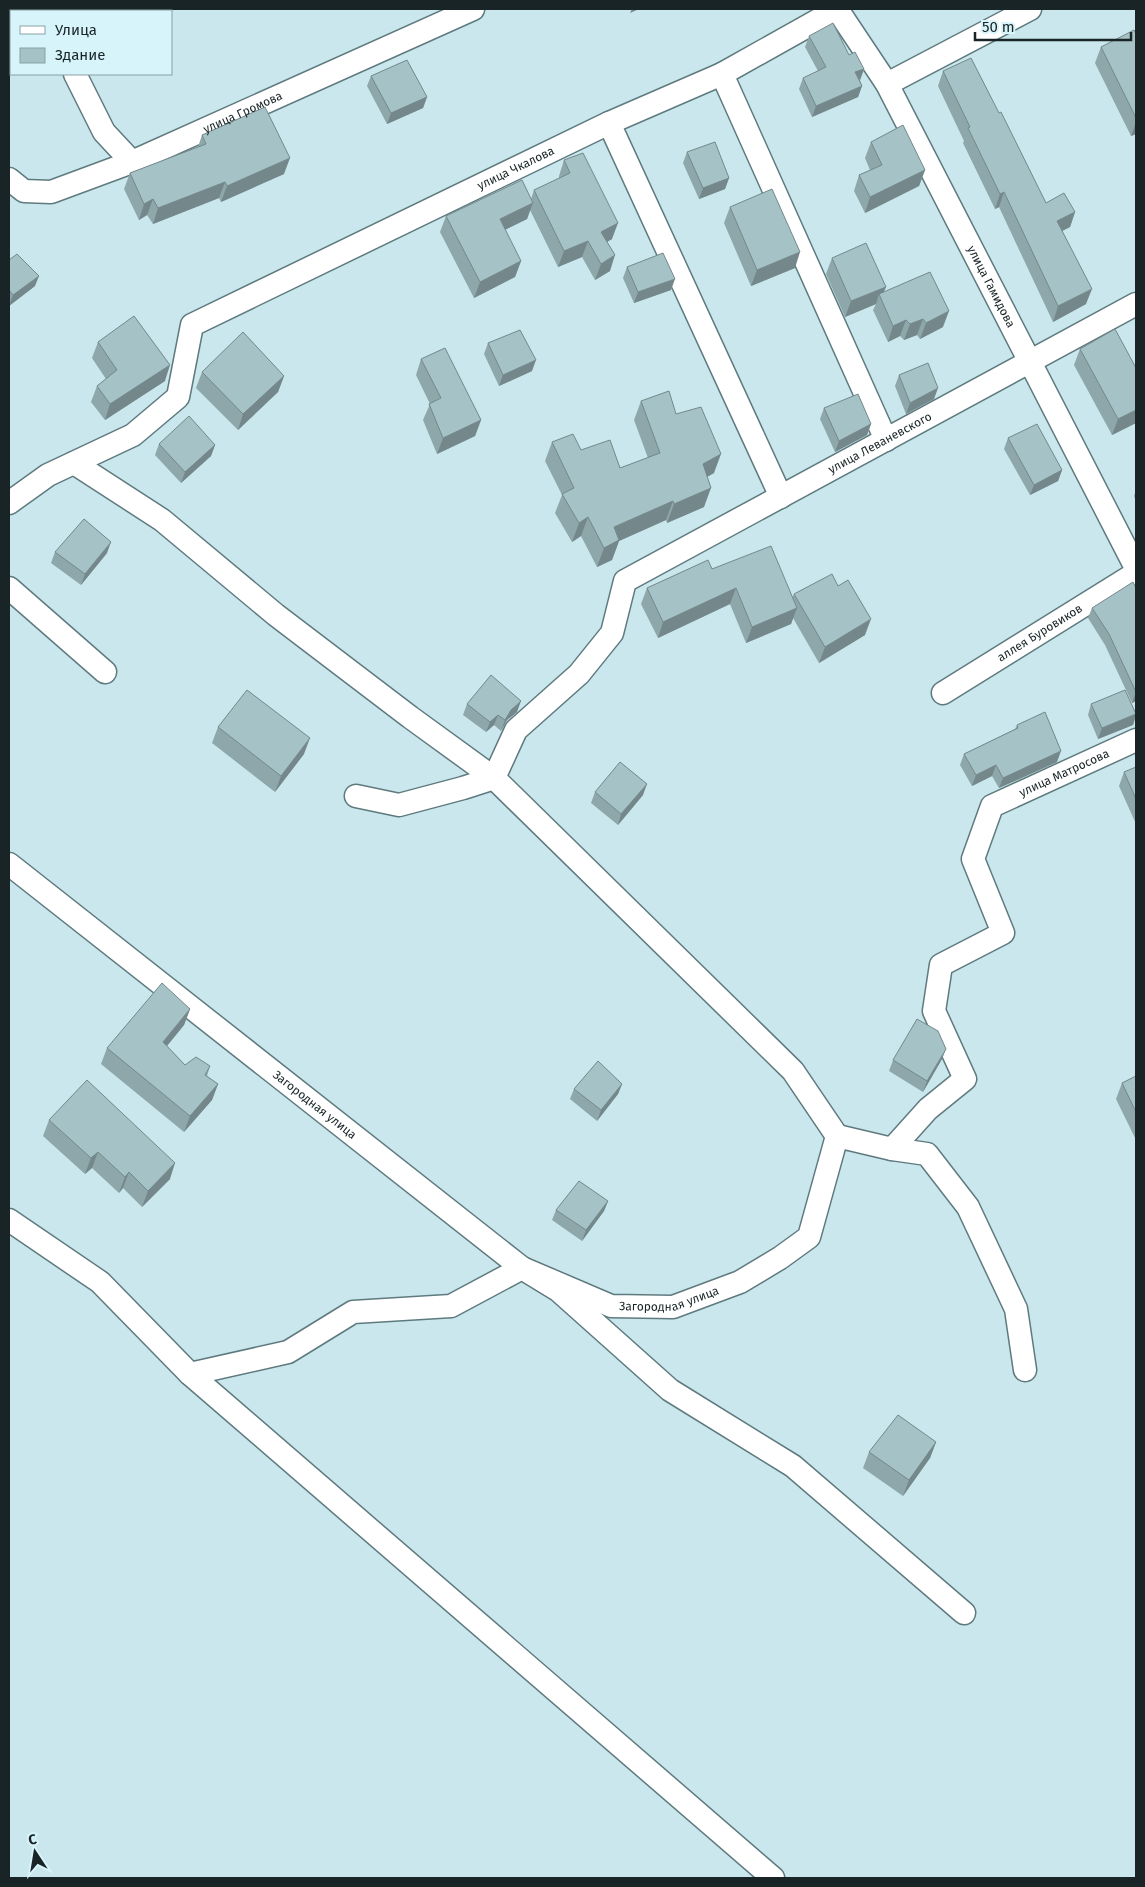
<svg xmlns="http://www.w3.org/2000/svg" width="1145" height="1887" viewBox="0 0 1145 1887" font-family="'Fira Sans',sans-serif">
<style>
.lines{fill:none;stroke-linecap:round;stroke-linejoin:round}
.minor-casing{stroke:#5f7a7f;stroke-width:25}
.minor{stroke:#fff;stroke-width:22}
.wall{fill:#8ea7ab}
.shaded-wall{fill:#74888b}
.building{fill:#a5c2c7;stroke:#74888b}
.labels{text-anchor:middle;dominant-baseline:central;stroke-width:4;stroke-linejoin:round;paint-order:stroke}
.street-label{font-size:12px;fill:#192426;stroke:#d6f4fa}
</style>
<rect width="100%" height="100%" fill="#c9e7ec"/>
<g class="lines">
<g class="minor-casing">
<g id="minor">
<path d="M 42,9 L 43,11"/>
<path id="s1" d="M 837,9 L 887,84 L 1136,568"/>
<path d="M 75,74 L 104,132 L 132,162"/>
<path d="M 722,74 L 886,440"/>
<path d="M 887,84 L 1030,9"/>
<path d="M 609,123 L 781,497"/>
<path id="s2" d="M 9,179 L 24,191 L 51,192 L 132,162 L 473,9"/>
<path d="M 74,463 L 162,520 L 276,615 L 410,717 L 494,778 L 793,1071 L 837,1136"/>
<path id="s3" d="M 9,503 L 48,475 L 133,435 L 178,397 L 192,325 L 609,123 L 722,74 L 838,9"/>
<path d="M 9,588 L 105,672"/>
<path id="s4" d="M 943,693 L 1136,573"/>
<path id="s5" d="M 356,796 L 399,805 L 463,788 L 494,778 L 516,730 L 579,674 L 612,633 L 625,581 L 1136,304"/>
<path id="s6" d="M 9,864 L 522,1268 L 611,1306 L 673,1307 L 740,1282 L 780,1258 L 809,1237 L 837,1136 L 892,1149 L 928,1109 L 965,1079 L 934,1011 L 941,965 L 1003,933 L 973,859 L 992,806 L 1136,740"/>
<path d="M 892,1149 L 927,1154 L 968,1207 L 1016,1309 L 1025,1370"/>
<path d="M 9,1220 L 100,1282 L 190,1374 L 773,1878"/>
<path d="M 190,1374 L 288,1352 L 353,1312 L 451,1306 L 522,1268 L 558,1290 L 670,1390 L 793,1466 L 964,1613"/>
</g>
</g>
<use href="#minor" class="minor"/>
</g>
<path class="wall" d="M 1136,34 L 1136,134 L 1131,136 L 1095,63 L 1101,47 Z
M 809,36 L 849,55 L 864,69 L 860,80 L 862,86 L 858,97 L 812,117 L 799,89 L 803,78 L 818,71 L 805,47 Z
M 943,71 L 999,113 L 1046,203 L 1075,212 L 1070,227 L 1062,231 L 1086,304 L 1053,322 L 999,207 L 995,209 L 963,143 L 964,141 L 938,86 Z
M 371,76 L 427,97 L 423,108 L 387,124 L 367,86 Z
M 202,135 L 284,174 L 221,202 L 219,198 L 153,224 L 147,215 L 139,220 L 124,189 L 130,173 L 198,147 Z
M 871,142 L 925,170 L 919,186 L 865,213 L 854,191 L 859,175 L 870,170 L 865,158 Z
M 687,152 L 729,178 L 725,189 L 699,199 L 683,163 Z
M 564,160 L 612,239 L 607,242 L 610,271 L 595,280 L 582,257 L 558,267 L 530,210 L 527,219 L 505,230 L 521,261 L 515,277 L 474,298 L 440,232 L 446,216 L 531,199 L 534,190 L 559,178 L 559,176 Z
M 730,207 L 795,268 L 751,286 L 724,223 Z
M 832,258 L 886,287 L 883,292 L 943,327 L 920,339 L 917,335 L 904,340 L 900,336 L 888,342 L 873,310 L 876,304 L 845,317 L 826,274 Z
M 9,260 L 35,286 L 9,306 Z
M 627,267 L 671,290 L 634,303 L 623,278 Z
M 98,342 L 165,381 L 105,420 L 91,402 L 97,386 L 106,379 L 92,358 Z
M 488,343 L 532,371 L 499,386 L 484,354 Z
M 1080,349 L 1136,368 L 1136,423 L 1112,435 L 1074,365 Z
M 421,359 L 481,420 L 475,436 L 437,454 L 423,420 L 430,404 L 416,375 Z
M 202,372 L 284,376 L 278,392 L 238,430 L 196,388 Z
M 899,375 L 934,399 L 906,414 L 895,386 Z
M 641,401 L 676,414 L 714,473 L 707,477 L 704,507 L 667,523 L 666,520 L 619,541 L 612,560 L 597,567 L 581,536 L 572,542 L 555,513 L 562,495 L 545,461 L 552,442 L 581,450 L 620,468 L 648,458 L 634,420 Z
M 824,408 L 871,424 L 867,435 L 835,452 L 820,419 Z
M 1008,438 L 1062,470 L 1058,481 L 1030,495 L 1004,449 Z
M 159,444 L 215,445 L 211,456 L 181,483 L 155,455 Z
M 1136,490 L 1136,501 L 1134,496 Z
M 55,552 L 107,553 L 81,585 L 51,563 Z
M 712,569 L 792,598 L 794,594 L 865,635 L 819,663 L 793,618 L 791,624 L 746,643 L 730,604 L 658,638 L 641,604 L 647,588 Z
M 1136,588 L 1136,701 L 1132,703 L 1105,645 L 1088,618 L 1092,608 Z
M 467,704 L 517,712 L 507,720 L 501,731 L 494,725 L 486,732 L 463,715 Z
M 1091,704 L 1136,713 L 1136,716 L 1133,725 L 1098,739 L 1088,715 Z
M 1017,725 L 1057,762 L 999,788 L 992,776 L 972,786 L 960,765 L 964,754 L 1015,729 Z
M 218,727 L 304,754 L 275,792 L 212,743 Z
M 1136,767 L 1136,824 L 1119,786 L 1124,772 Z
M 595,792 L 643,795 L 618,825 L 591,803 Z
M 190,1009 L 184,1025 L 167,1046 L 185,1065 L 210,1066 L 207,1076 L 218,1084 L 212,1100 L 184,1132 L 101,1064 L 107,1048 Z
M 942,1059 L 923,1092 L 889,1071 L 893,1060 Z
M 1136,1076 L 1136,1140 L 1116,1099 L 1122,1083 Z
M 622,1084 L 618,1094 L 597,1121 L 570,1099 L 574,1089 Z
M 49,1120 L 170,1179 L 142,1207 L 123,1188 L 119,1193 L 92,1168 L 85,1174 L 43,1136 Z
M 608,1201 L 604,1211 L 582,1241 L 552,1220 L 556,1210 Z
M 936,1442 L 930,1458 L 903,1496 L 863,1468 L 869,1452 Z"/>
<path class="shaded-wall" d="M 632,9 L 639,9 L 630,13 Z
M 864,69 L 860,80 L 855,72 Z
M 862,86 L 858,97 L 812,117 L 816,106 Z
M 427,97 L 423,108 L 387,124 L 391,113 Z
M 1136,122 L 1136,134 L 1131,136 Z
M 290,158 L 284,174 L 221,202 L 227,186 Z
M 925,170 L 919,186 L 865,213 L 870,197 Z
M 729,178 L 725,189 L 699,199 L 703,188 Z
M 225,182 L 219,198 L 153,224 L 158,208 Z
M 1004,192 L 999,207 L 995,209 L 1000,194 Z
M 153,199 L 147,215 L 139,220 L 144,204 Z
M 533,203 L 527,219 L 494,235 L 500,219 Z
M 1075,212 L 1070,227 L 1052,236 L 1057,221 Z
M 618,223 L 612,239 L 596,248 L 601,232 Z
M 588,241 L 582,257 L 558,267 L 564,251 Z
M 800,252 L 795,268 L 751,286 L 757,270 Z
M 615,255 L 610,271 L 595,280 L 601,264 Z
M 521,261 L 515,277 L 474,298 L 480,282 Z
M 39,276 L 35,286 L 9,306 L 13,295 Z
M 675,279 L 671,290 L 634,303 L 638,292 Z
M 886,287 L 881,299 L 879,294 L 876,304 L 845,317 L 851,301 Z
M 1092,289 L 1086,304 L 1053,322 L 1058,306 Z
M 949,311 L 943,327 L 920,339 L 926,323 Z
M 923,319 L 917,335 L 904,340 L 910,324 Z
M 906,320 L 900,336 L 888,342 L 893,326 Z
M 536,360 L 532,371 L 499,386 L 503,375 Z
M 170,365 L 165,381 L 105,420 L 110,404 Z
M 284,376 L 278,392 L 238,430 L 243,414 Z
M 938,388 L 934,399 L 906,414 L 910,403 Z
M 1136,410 L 1136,423 L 1112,435 L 1118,419 Z
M 481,420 L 475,436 L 437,454 L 443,438 Z
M 871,424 L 867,435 L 835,452 L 839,441 Z
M 215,445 L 211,456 L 181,483 L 185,472 Z
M 721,454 L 714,473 L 696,483 L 703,464 Z
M 1062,470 L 1058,481 L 1030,495 L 1034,485 Z
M 711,488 L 704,507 L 667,523 L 674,504 Z
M 673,501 L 666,520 L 619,541 L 612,560 L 597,567 L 604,548 L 614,527 Z
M 588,517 L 581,536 L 572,542 L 579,523 Z
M 111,542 L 107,553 L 81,585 L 85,574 Z
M 736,588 L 730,604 L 658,638 L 663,622 Z
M 797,608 L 791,624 L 746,643 L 752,627 Z
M 871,619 L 865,635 L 819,663 L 825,647 Z
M 1136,692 L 1136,701 L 1132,703 Z
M 521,701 L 517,712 L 507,720 L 501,731 L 505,720 L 511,710 Z
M 1136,714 L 1133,725 L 1098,739 L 1102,728 Z
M 498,715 L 494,725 L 486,732 L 490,722 Z
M 310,738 L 304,754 L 275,792 L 281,776 Z
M 1061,751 L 1057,762 L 999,788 L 1003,778 Z
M 996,765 L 992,776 L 972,786 L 976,775 Z
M 647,784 L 643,795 L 618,825 L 621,814 Z
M 190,1009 L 184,1025 L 157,1058 L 163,1042 Z
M 946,1049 L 942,1059 L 923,1092 L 927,1081 Z
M 218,1084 L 212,1100 L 184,1132 L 190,1116 Z
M 622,1084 L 618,1094 L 597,1121 L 601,1110 Z
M 98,1152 L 92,1168 L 85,1174 L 91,1158 Z
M 175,1163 L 170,1179 L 142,1207 L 148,1191 Z
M 129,1172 L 123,1188 L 119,1193 L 125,1177 Z
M 608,1201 L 604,1211 L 582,1241 L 586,1230 Z
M 936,1442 L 930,1458 L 903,1496 L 909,1480 Z"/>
<path class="building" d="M 833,23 L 849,55 L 855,52 L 864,69 L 855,72 L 862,86 L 816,106 L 803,78 L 826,67 L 809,36 Z
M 1134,30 L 1136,34 L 1136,118 L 1101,47 Z
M 971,58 L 999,113 L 1001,112 L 1046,203 L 1064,193 L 1075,212 L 1057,221 L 1092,289 L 1058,306 L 1004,192 L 1000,194 L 968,128 L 970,127 L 943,71 Z
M 407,60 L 427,97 L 391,113 L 371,76 Z
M 265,107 L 290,158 L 227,186 L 225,182 L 158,208 L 153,199 L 144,204 L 130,173 L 206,144 L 202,135 Z
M 903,125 L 925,170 L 870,197 L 859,175 L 882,165 L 871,142 Z
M 715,142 L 729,178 L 703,188 L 687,152 Z
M 583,153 L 618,223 L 601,232 L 615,255 L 601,264 L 588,241 L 564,251 L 534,190 L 570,173 L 564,160 Z
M 522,180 L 533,203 L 500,219 L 521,261 L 480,282 L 446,216 Z
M 772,189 L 800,252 L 757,270 L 730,207 Z
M 866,243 L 886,287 L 851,301 L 832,258 Z
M 663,253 L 675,279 L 638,292 L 627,267 Z
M 17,254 L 39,276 L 13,295 L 9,290 L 9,260 Z
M 930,272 L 949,311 L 926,323 L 923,319 L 910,324 L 906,320 L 893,326 L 879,294 Z
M 134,316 L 170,365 L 110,404 L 97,386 L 117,370 L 98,342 Z
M 1115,329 L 1136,368 L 1136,410 L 1118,419 L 1080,349 Z
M 520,330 L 536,360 L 503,375 L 488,343 Z
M 243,332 L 284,376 L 243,414 L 202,372 Z
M 445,348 L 481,420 L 443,438 L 429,404 L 441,398 L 421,359 Z
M 928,363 L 938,388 L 910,403 L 899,375 Z
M 669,391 L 676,414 L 701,407 L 721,454 L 703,464 L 711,488 L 674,504 L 673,501 L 614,527 L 619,540 L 604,548 L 588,517 L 579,523 L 562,494 L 574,488 L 552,442 L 573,434 L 581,450 L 610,440 L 620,468 L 660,453 L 641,401 Z
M 858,394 L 871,424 L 839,441 L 824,408 Z
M 189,416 L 215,445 L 185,472 L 159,444 Z
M 1037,424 L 1062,470 L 1034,485 L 1008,438 Z
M 84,519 L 111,542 L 85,574 L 55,552 Z
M 771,546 L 797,608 L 752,627 L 736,588 L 663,622 L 647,588 L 708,560 L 712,569 Z
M 832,574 L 838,586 L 848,580 L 871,619 L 825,647 L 794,594 Z
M 1133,582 L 1136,588 L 1136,692 L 1109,634 L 1092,608 Z
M 491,675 L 521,701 L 511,710 L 505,720 L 498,715 L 490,722 L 467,704 Z
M 247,690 L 310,738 L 281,776 L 218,727 Z
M 1125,690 L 1136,714 L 1102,728 L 1091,704 Z
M 1045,712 L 1061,751 L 1003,778 L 996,765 L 976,775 L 964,754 L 1018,728 L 1017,725 Z
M 620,762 L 647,784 L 621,814 L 595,792 Z
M 1136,767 L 1136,799 L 1124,772 Z
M 162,983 L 190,1009 L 163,1042 L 185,1065 L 196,1057 L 210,1066 L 205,1075 L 218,1084 L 190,1116 L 107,1048 Z
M 917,1019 L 938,1031 L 946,1049 L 927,1081 L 893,1060 Z
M 598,1061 L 622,1084 L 601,1110 L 574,1089 Z
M 1136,1076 L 1136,1112 L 1122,1083 Z
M 87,1080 L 175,1163 L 148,1191 L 129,1172 L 125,1177 L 98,1152 L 91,1158 L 49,1120 Z
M 579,1181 L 608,1201 L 586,1230 L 556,1210 Z
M 898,1415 L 936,1442 L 909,1480 L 869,1452 Z"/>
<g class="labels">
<g class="street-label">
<text stroke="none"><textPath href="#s2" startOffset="254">улица Громова</textPath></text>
<text stroke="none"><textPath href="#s3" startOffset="634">улица Чкалова</textPath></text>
<text stroke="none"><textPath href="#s1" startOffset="318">улица Гамидова</textPath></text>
<text stroke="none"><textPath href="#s5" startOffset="676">улица Леваневского</textPath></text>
<text stroke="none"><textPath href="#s4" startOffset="114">аллея Буровиков</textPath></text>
<text stroke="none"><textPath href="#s6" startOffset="1635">улица Матросова</textPath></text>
<text stroke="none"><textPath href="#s6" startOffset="389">Загородная улица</textPath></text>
<text stroke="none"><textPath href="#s6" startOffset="809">Загородная улица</textPath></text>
</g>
</g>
<rect width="1145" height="1887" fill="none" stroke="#192426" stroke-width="20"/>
<rect x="10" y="10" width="162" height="65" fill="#d6f4fa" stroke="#8aa1a5"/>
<rect x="20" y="26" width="25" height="8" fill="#ffffff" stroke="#8aa1a5"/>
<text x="55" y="35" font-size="15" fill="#192426">Улица</text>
<rect x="20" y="48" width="25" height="15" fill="#a5c2c7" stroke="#8aa1a5"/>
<text x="55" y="60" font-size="15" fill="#192426">Здание</text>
<g transform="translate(35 1852) rotate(348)" stroke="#d6f4fa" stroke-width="4" paint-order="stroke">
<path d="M0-4L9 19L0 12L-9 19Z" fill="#192426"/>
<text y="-8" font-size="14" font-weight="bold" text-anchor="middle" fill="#192426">С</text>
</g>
<path d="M975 32v8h156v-8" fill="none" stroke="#192426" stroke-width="2.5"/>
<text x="982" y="32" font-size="15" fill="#192426" stroke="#d6f4fa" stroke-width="4" paint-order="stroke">50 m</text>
</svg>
